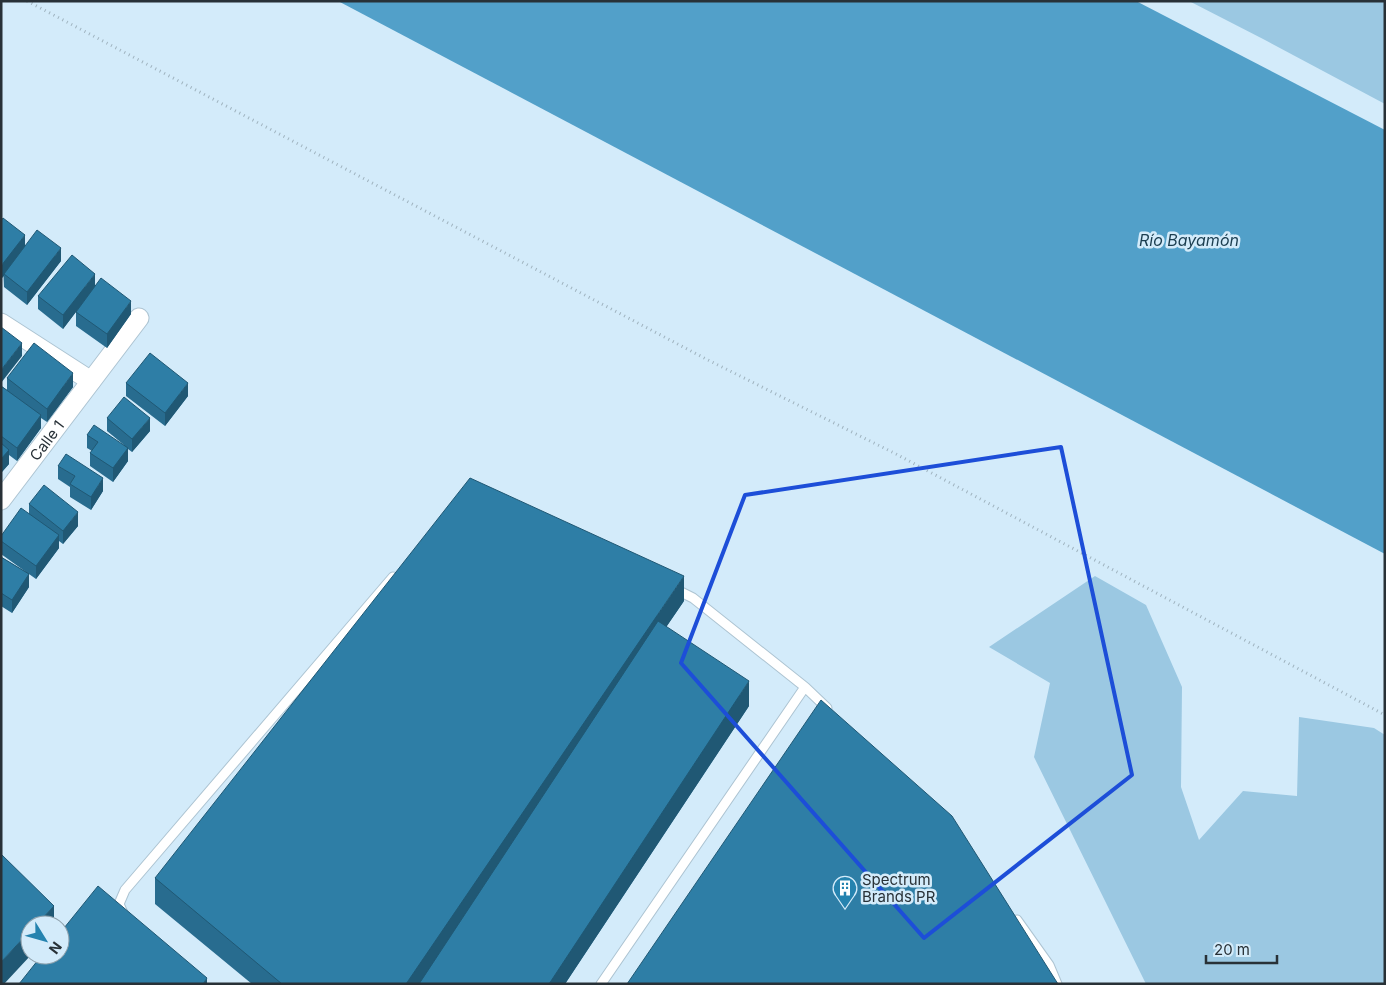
<svg xmlns="http://www.w3.org/2000/svg" width="1386" height="985" viewBox="0 0 1386 985" font-family="Inter,sans-serif">
<style>
.green{fill:#9bc8e2}
.water{fill:#52a0c9}
.lines{fill:none;stroke-linecap:round;stroke-linejoin:round}
.service-casing{stroke:#adc4d2;stroke-width:11}
.minor-casing{stroke:#adc4d2;stroke-width:21}
.path{stroke:#9fb3bf;stroke-width:3;stroke-dasharray:1 4;stroke-linecap:butt}
.service{stroke:#fff;stroke-width:9}
.minor{stroke:#fff;stroke-width:19}
.wall{fill:#286c8f}
.shaded-wall{fill:#205874}
.building{fill:#2e7ea6;stroke:#205874}
.marked{fill:none;stroke:#1d4ed8;stroke-width:4;stroke-linejoin:round}
.labels{text-anchor:middle;dominant-baseline:central;stroke-width:5;stroke-linejoin:round;paint-order:stroke}
.street-label{font-size:15px;fill:#283137;stroke:#d3ebfa}
.poi-label{font-size:15px;fill:#283137;stroke:#d3ebfa;text-anchor:start}
.water-label{font-size:16px;font-style:italic;fill:#1b3e50;stroke:#d3ebfa}
</style>
<rect width="100%" height="100%" fill="#d3ebfa"/>
<path class="green" d="M 1189,1 L 1385,1 L 1385,104 L 1265,40 Z
M 1095,576 L 1146,605 L 1182,687 L 1181,787 L 1199,840 L 1243,791 L 1297,796 L 1299,717 L 1374,728 L 1385,735 L 1385,984 L 1146,984 L 1034,757 L 1050,683 L 989,647 Z"/>
<path class="water" d="M 338,1 L 1136,1 L 1385,130 L 1385,554 Z"/>
<g class="lines">
<g class="service-casing">
<path id="service" d="M 675,589 L 693,598 L 805,687 L 827,708
M 123,913 L 119,904 L 125,890 L 393,577
M 1017,920 L 1049,965 L 1057,984
M 601,984 L 805,687"/>
</g>
<g class="minor-casing">
<g id="minor">
<path d="M 1,323 L 91,381"/>
<path id="s1" d="M 1,500 L 139,318"/>
</g>
</g>
<path class="path" d="M 27,1 L 708,360 L 896,454 L 1385,715"/>
<use href="#service" class="service"/>
<use href="#minor" class="minor"/>
</g>
<path class="wall" d="M 1,221 L 25,246 L 61,261 L 27,305 L 4,287 Z
M 95,287 L 131,314 L 107,348 L 76,326 L 76,312 L 88,296 L 63,329 L 38,309 L 38,296 Z
M 7,378 L 73,387 L 47,422 L 41,418 L 41,428 L 17,461 L 9,455 L 9,464 L 1,473 L 1,386 L 7,390 Z
M 126,383 L 188,396 L 165,426 L 126,396 Z
M 107,418 L 150,431 L 132,452 L 128,449 L 128,461 L 113,482 L 90,466 L 90,453 L 92,451 L 87,448 L 87,435 L 124,445 L 107,431 Z
M 58,466 L 103,491 L 91,510 L 70,497 L 70,487 L 58,479 Z
M 29,504 L 78,526 L 63,544 L 59,541 L 59,548 L 36,579 L 29,574 L 29,587 L 12,613 L 1,606 L 1,557 L 26,572 L 1,554 L 1,536 L 29,514 Z
M 684,601 L 666,627 L 749,706 L 565,984 L 252,984 L 155,904 L 155,878 Z"/>
<path class="shaded-wall" d="M 25,235 L 25,248 L 4,274 L 4,276 L 1,279 L 1,266 Z
M 61,248 L 61,261 L 27,305 L 27,292 Z
M 95,274 L 95,287 L 63,329 L 63,315 Z
M 131,301 L 131,314 L 107,348 L 107,334 Z
M 22,343 L 22,356 L 1,383 L 1,370 Z
M 73,373 L 73,387 L 47,422 L 47,409 Z
M 188,383 L 188,396 L 165,426 L 165,413 Z
M 41,415 L 41,428 L 17,461 L 17,448 Z
M 150,418 L 150,431 L 132,452 L 132,439 Z
M 128,448 L 128,461 L 113,482 L 113,468 Z
M 9,450 L 9,464 L 1,473 L 1,459 Z
M 103,478 L 103,491 L 91,510 L 91,497 Z
M 78,512 L 78,526 L 63,544 L 63,531 Z
M 59,535 L 59,548 L 36,579 L 36,566 Z
M 29,574 L 29,587 L 12,613 L 12,600 Z
M 684,576 L 684,601 L 423,984 L 406,984 Z
M 749,681 L 749,706 L 565,984 L 549,984 Z
M 54,906 L 54,925 L 36,925 Z
M 30,931 L 30,955 L 31,955 L 4,984 L 1,984 L 1,962 Z
M 207,978 L 207,984 L 203,984 Z"/>
<path class="building" d="M 3,218 L 25,235 L 1,266 L 1,221 Z
M 37,230 L 61,248 L 27,292 L 4,274 Z
M 72,255 L 95,274 L 63,315 L 38,296 Z
M 101,278 L 131,301 L 107,334 L 76,312 Z
M 1,327 L 22,343 L 1,370 Z
M 34,343 L 73,373 L 47,409 L 7,378 Z
M 150,353 L 188,383 L 165,413 L 126,383 Z
M 1,386 L 41,415 L 17,448 L 1,436 Z
M 124,397 L 150,418 L 132,439 L 107,418 Z
M 94,425 L 128,448 L 113,468 L 90,453 L 98,442 L 87,435 Z
M 1,443 L 9,450 L 1,459 Z
M 66,454 L 103,478 L 91,497 L 70,484 L 75,476 L 58,466 Z
M 470,478 L 684,576 L 406,984 L 282,984 L 155,878 Z
M 44,485 L 78,512 L 63,531 L 29,504 Z
M 21,508 L 59,535 L 36,566 L 1,541 L 1,536 Z
M 1,557 L 29,574 L 12,600 L 1,593 Z
M 658,621 L 749,681 L 549,984 L 419,984 Z
M 821,700 L 952,816 L 1058,984 L 627,984 Z
M 1,854 L 54,906 L 36,925 L 30,925 L 30,931 L 1,962 Z
M 98,886 L 207,978 L 203,984 L 19,984 L 42,955 L 60,955 L 60,933 Z"/>
<path class="marked" d="M 1061,447 L 1132,775 L 924,938 L 681,663 L 745,495 Z"/>
<defs>
<g id="building-pin" transform="scale(1.25)"><path d="M0 17L-7.5 6A9.5 9.5 0 1 1 7.5 6Z" fill="#2583af" stroke="#d3ebfa"/><path d="M-4-6H4V6H1V3H-1V6H-4ZM-2.5-4.3h1.7v1.8h-1.7ZM.8-4.3h1.7v1.8H.8ZM-2.5-1h1.7V.8h-1.7ZM.8-1h1.7V.8H.8Z" fill="#fff"/></g>
</defs>
<g fill-rule="evenodd">
<use href="#building-pin" x="845" y="888"/>
</g>
<g class="labels">
<g class="street-label">
<text stroke="none"><textPath href="#s1" startOffset="75">Calle 1</textPath></text>
</g>
<g class="poi-label">
<text x="862" y="879">Spectrum<tspan x="862" dy="17">Brands PR</tspan></text>
</g>
<g class="water-label">
<text x="1189" y="240">Río Bayamón</text>
</g>
</g>
<rect width="1386" height="985" fill="none" stroke="#283137" stroke-width="5"/>
<g transform="translate(45 940) rotate(127)"><circle r="24" fill="#d3ebfa" stroke="#8fa1ac"/>
<path d="M0-4L9 19L0 12L-9 19Z" fill="#2583af"/>
<text y="-8" font-size="14" font-weight="bold" text-anchor="middle" fill="#283137">N</text>
</g>
<path d="M1206 955v8h71v-8" fill="none" stroke="#283137" stroke-width="2.5"/>
<text x="1214" y="955" font-size="15" fill="#283137" stroke="#d3ebfa" stroke-width="4" paint-order="stroke">20 m</text>
</svg>
